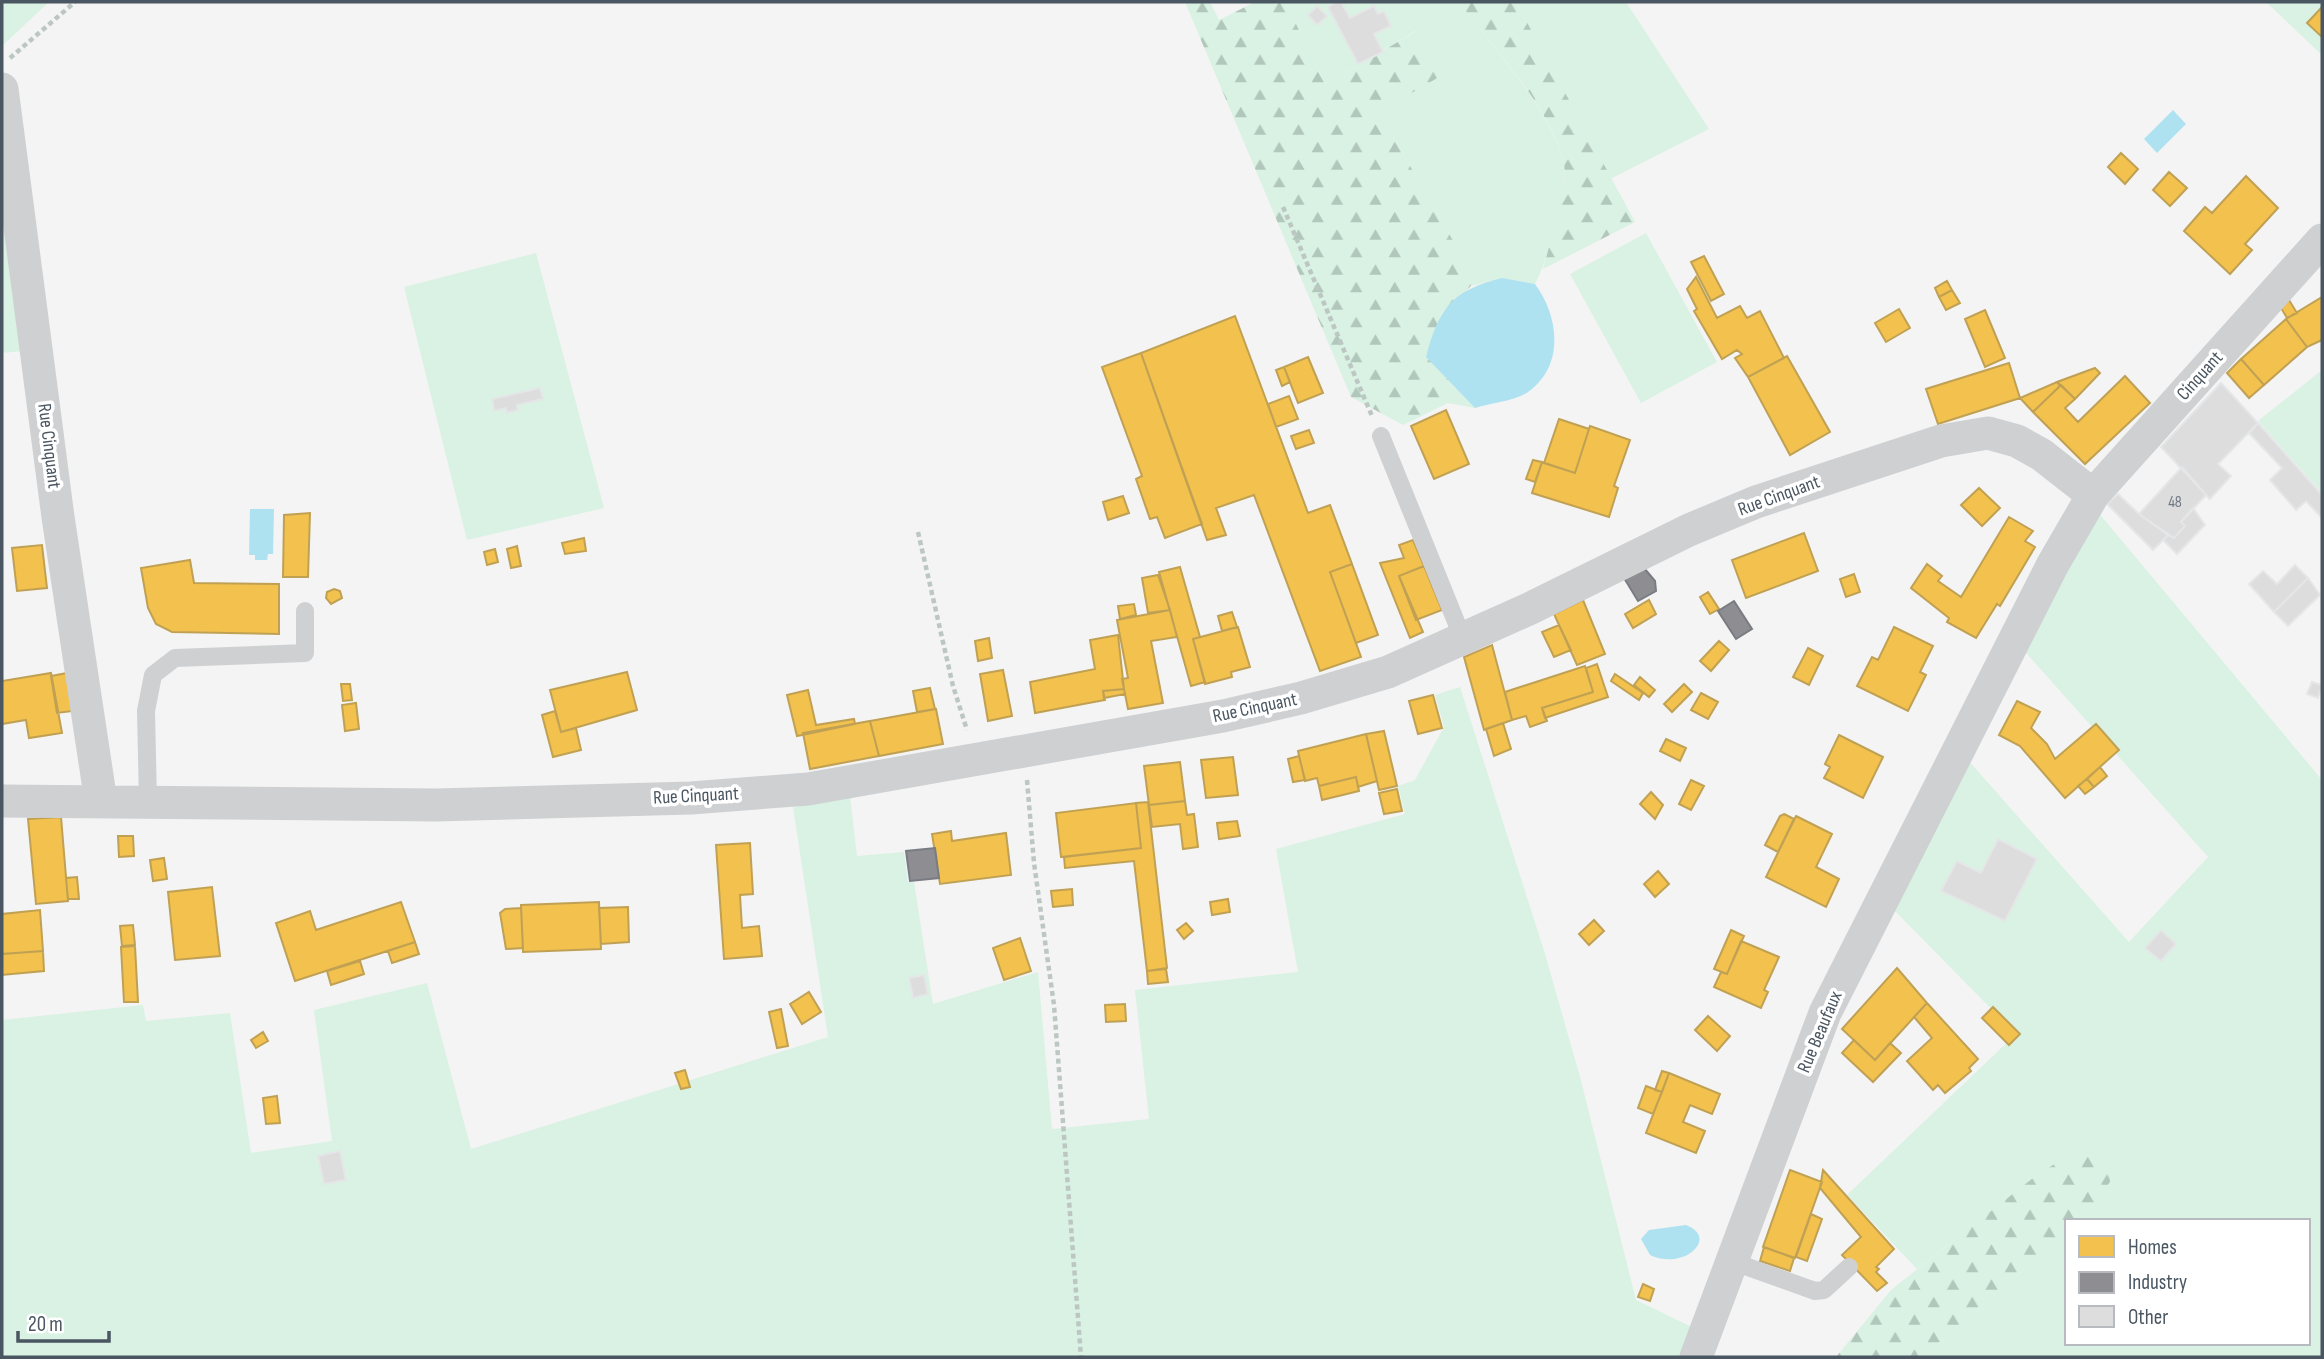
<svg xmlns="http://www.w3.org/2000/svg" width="2324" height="1359" viewBox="0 0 2324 1359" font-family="'Sofia Sans Condensed',sans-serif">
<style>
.grass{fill:#d9f2e3}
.forest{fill:url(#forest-firs)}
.water{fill:#aee2f0}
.homes{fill:#f2c14e;stroke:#c0a154;stroke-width:2}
.industry{fill:#8d8d92;stroke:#797c83;stroke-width:2}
.building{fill:#ddddde;stroke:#e5e6e7;stroke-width:2}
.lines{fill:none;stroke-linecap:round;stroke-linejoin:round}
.path{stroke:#bcc7c4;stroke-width:4.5;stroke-dasharray:5 3.5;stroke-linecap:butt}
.service{stroke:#ced0d2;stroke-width:18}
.minor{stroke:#ced0d2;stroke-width:33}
.labels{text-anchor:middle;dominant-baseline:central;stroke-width:7;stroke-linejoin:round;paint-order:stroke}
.number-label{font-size:16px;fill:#707881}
.street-label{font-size:19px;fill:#4a5661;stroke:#fff}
</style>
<defs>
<pattern id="forest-firs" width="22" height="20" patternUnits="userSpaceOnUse" patternTransform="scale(1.75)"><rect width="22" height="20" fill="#d9f2e3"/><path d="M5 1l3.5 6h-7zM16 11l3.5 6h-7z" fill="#b2c7bb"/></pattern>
</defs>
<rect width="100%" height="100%" fill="#f4f4f4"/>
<path class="grass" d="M 2,2 L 49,2 L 2,46 Z
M 1285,2 L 1459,2 C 1491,45 1553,112 1564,164 C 1569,191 1548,259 1535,284 L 1502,278 L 1471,286 L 1463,258 L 1379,112 L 1417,30 L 1326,84 Z
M 1516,2 L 1626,2 L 1709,129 L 1610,179 Z
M 2266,2 L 2322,2 L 2322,55 Z
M 2,168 L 23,351 L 2,353 Z
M 1646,233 L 1717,362 L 1641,403 L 1570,274 Z
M 536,253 L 604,508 L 467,540 L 404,287 Z
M 2322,370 L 2322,493 L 2258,421 Z
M 2092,505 L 2322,780 L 2322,1357 L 1923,1357 L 2067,1231 L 2067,1343 L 2308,1343 L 2308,1221 L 2078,1221 L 2082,1218 L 2082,1147 L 2033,1179 L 1917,1269 L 1847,1195 L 2016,1034 L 1892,908 L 1967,759 L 2129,942 L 2208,857 L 2019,645 Z
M 1460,687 L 1545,954 L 1580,1077 L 1636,1300 L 1696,1329 L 1686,1357 L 2,1357 L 2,1020 L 143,1005 L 146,1021 L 230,1013 L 251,1153 L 332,1141 L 314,1010 L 427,983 L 471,1149 L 828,1037 L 793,807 L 850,796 L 857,856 L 904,852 L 908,882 L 914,882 L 933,1004 L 1038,972 L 1052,1129 L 1149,1119 L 1135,990 L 1298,972 L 1276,849 L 1405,814 L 1398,786 L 1415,780 L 1444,727 L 1435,695 Z"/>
<path class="forest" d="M 1185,2 L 1210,2 L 1219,20 L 1255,2 L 1285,2 L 1326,84 L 1418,30 L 1439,77 L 1379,112 L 1463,258 L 1471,286 L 1442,313 L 1426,356 L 1475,408 L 1448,403 L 1403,425 L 1351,397 Z
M 1459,2 L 1516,2 L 1635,222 L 1543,269 C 1550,241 1569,192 1564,164 C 1554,112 1491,45 1459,2 Z
M 2082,1146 L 2109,1155 L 2110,1182 L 2082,1218 L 2067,1221 L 2067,1231 L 1923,1357 L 1836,1357 L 1891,1290 L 2033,1178 Z"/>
<path class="water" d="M 2173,110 L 2186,124 L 2157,153 L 2144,139 Z
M 1502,278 L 1535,284 C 1559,316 1565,366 1528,392 C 1515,401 1491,403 1475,408 L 1426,357 C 1439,307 1453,290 1502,278 Z
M 250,509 L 274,509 L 273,554 L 268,554 L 267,560 L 255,560 L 255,555 L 249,555 Z
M 1686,1225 C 1720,1238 1683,1271 1650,1255 L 1641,1239 L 1649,1230 Z"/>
<path class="homes" d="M 2322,7 L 2322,37 L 2307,23 Z
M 2121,153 L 2138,169 L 2125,184 L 2108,167 Z
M 2169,172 L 2187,188 L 2170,206 L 2153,190 Z
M 2246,176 L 2278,208 L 2245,244 L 2252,250 L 2230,274 L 2184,231 L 2205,207 L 2212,213 Z
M 1704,256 L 1724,294 L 1711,301 L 1691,262 Z
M 1696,277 L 1717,318 L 1740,306 L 1747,318 L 1760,311 L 1784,358 L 1748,377 L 1735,358 L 1742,354 L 1737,350 L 1722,359 L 1694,311 L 1697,309 L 1687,289 Z
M 1947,281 L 1952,290 L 1939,297 L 1935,288 Z
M 1952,290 L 1960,303 L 1946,310 L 1939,297 Z
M 2322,297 L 2322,340 L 2307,347 L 2286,319 Z
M 2289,300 L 2297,313 L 2287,318 L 2281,308 Z
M 1899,309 L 1910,328 L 1886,342 L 1875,323 Z
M 1985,310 L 2005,358 L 1985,367 L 1965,319 Z
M 1235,316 L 1308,513 L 1330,505 L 1352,564 L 1330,572 L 1361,657 L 1320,671 L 1254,495 L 1216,508 L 1226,535 L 1207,540 L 1141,353 Z
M 2286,319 L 2307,347 L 2264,385 L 2241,359 Z
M 1141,353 L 1202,524 L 1165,538 L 1157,517 L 1150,519 L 1136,479 L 1142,476 L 1102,367 Z
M 1787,356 L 1830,432 L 1790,455 L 1748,377 Z
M 1308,357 L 1323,393 L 1298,403 L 1284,367 Z
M 2241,359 L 2264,385 L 2249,398 L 2227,373 Z
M 2009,363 L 2020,398 L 1938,424 L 1926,389 Z
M 1284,367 L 1290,382 L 1282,386 L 1276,370 Z
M 2095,368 L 2100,373 L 2075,399 L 2057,382 Z
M 2125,376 L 2150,403 L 2085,464 L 2033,412 L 2061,385 L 2075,399 L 2065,408 L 2078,422 Z
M 2057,382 L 2060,386 L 2033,412 L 2020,398 Z
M 1289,396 L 1298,419 L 1276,427 L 1268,404 Z
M 1446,410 L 1469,464 L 1434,479 L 1411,426 Z
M 1559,419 L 1589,429 L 1575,473 L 1544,463 Z
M 1590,426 L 1630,440 L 1614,486 L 1618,488 L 1609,517 L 1532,493 L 1542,462 L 1575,473 Z
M 1309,430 L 1314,443 L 1296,449 L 1291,436 Z
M 1533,460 L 1542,462 L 1535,482 L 1526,479 Z
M 1979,488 L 2000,508 L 1982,526 L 1961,505 Z
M 1123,496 L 1129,513 L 1108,520 L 1103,502 Z
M 310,513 L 308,577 L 283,577 L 284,515 Z
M 2009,517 L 2033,531 L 2025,541 L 2035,547 L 2000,606 L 1997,604 L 1976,638 L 1947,622 L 1949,618 L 1911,588 L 1927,564 L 1942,576 L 1938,581 L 1961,597 Z
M 1804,533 L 1818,571 L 1746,598 L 1732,560 Z
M 584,538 L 586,551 L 565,554 L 562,543 Z
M 1413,540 L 1424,566 L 1399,576 L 1423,632 L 1410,638 L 1380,563 L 1404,558 L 1399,545 Z
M 42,545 L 47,588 L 17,591 L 12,548 Z
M 517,546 L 521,566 L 511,568 L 507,549 Z
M 495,549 L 498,562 L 487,565 L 484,552 Z
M 190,560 L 194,583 L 279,584 L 279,634 L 172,632 L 156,624 L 148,608 L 141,568 Z
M 1352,564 L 1378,635 L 1356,643 L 1330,572 Z
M 1424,566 L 1442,610 L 1416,620 L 1399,576 Z
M 1180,567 L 1200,637 L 1193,639 L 1205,682 L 1191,686 L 1159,572 Z
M 1854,574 L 1860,592 L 1846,597 L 1840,579 Z
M 1158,575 L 1170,610 L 1148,613 L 1142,578 Z
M 334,589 L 340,591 L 342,598 L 331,604 L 326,598 L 327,592 Z
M 1708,592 L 1719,609 L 1710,614 L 1700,597 Z
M 1583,600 L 1605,654 L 1577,665 L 1554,614 Z
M 1649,600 L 1656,614 L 1633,628 L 1625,614 Z
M 1134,604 L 1136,615 L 1120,619 L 1118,606 Z
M 1170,610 L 1177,637 L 1151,641 L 1163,703 L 1128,709 L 1122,679 L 1128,678 L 1117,620 Z
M 1232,612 L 1237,627 L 1222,631 L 1218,616 Z
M 1559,625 L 1571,650 L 1554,657 L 1542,632 Z
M 1238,627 L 1250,667 L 1231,672 L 1232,677 L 1205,684 L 1193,639 Z
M 1894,627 L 1933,646 L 1920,672 L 1926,675 L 1908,711 L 1857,686 L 1872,657 L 1878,660 Z
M 1118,635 L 1124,689 L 1103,691 L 1105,700 L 1035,713 L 1030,682 L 1095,669 L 1090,640 Z
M 989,638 L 992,658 L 978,661 L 975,641 Z
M 1719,641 L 1729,650 L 1711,671 L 1700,661 Z
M 1492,645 L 1512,720 L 1484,730 L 1464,657 Z
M 1808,648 L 1823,656 L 1809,685 L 1793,677 Z
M 1597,664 L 1608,697 L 1545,718 L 1542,708 L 1593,692 L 1586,668 Z
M 1585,666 L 1593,692 L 1542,708 L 1547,721 L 1530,727 L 1526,716 L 1512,720 L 1505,692 Z
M 1003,670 L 1012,716 L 988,721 L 980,674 Z
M 627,672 L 637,710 L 561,732 L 550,690 Z
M 51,673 L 62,733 L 29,738 L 26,720 L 2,724 L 2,681 Z
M 67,673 L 73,711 L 57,713 L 51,676 Z
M 1615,674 L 1643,693 L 1639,700 L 1611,681 Z
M 1640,677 L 1655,690 L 1649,697 L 1634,685 Z
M 341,684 L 350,684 L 352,700 L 343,701 Z
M 1684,684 L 1692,692 L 1672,712 L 1664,704 Z
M 930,688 L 935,709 L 917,712 L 913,691 Z
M 1124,689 L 1125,694 L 1104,698 L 1103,691 Z
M 808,690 L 816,725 L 854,719 L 855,724 L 797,736 L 787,695 Z
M 1701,693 L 1718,702 L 1708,719 L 1691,710 Z
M 1433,695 L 1442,728 L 1418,734 L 1409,701 Z
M 2017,701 L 2040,712 L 2031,728 L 2047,744 L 2055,759 L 2096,724 L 2119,750 L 2065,798 L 2020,746 L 1999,735 Z
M 356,703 L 359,729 L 345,731 L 342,705 Z
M 936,709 L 943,744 L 879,756 L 870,721 Z
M 555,711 L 561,732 L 576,728 L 581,750 L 553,757 L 542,715 Z
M 870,721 L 879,756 L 810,769 L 803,733 Z
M 1503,723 L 1511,749 L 1494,756 L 1486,729 Z
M 1384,731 L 1397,786 L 1379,790 L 1366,734 Z
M 1366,734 L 1377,781 L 1358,787 L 1356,777 L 1319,786 L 1317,778 L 1305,781 L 1298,751 Z
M 1839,735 L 1883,757 L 1863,798 L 1824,778 L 1830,767 L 1825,764 Z
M 1666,739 L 1686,748 L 1680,761 L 1660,751 Z
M 1299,756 L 1305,780 L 1293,782 L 1288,759 Z
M 1233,757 L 1238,795 L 1206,798 L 1201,760 Z
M 1180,762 L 1185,801 L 1149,805 L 1144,766 Z
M 2100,767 L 2107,776 L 2094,787 L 2087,779 Z
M 1356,777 L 1359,791 L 1322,800 L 1319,786 Z
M 2087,779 L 2094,787 L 2085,794 L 2078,786 Z
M 1691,780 L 1704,786 L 1691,810 L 1679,804 Z
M 1397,789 L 1402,811 L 1384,814 L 1379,793 Z
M 1651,792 L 1663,805 L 1655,819 L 1640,804 Z
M 1185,801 L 1187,815 L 1194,814 L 1198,847 L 1183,849 L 1180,824 L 1152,827 L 1149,805 Z
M 1148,802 L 1167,968 L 1147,971 L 1134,861 L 1065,868 L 1064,857 L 1141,848 L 1136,803 Z
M 1136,803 L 1141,848 L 1061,857 L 1056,813 Z
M 1784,814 L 1794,819 L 1778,852 L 1765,845 L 1780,816 Z
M 1796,816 L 1832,834 L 1816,867 L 1839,879 L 1826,907 L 1766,877 Z
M 61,817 L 68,901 L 36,904 L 28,819 Z
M 1237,821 L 1240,836 L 1219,839 L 1217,823 Z
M 951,831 L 952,841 L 1006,833 L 1011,875 L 940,884 L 932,834 Z
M 118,836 L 133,836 L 134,856 L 119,857 Z
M 750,843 L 753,894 L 740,895 L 742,928 L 759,926 L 762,956 L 724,959 L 716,845 Z
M 164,858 L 167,879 L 153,881 L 150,860 Z
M 1658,871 L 1669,884 L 1655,897 L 1644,884 Z
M 77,877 L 79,899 L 68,899 L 66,878 Z
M 212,887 L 220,956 L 175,960 L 168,892 Z
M 1072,889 L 1073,905 L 1053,907 L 1051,891 Z
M 1228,899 L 1230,912 L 1212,915 L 1210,902 Z
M 401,902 L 415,942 L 295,981 L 276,923 L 310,911 L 316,930 Z
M 599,902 L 601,949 L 523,952 L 521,905 Z
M 628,907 L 629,942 L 601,944 L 599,908 Z
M 521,908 L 523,948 L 506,949 L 500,913 L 505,909 Z
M 40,910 L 43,951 L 2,954 L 2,914 Z
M 1594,920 L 1604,931 L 1589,945 L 1579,934 Z
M 1186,923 L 1193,931 L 1184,939 L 1177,930 Z
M 133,925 L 135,945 L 122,946 L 120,926 Z
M 1731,930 L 1744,936 L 1727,974 L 1714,969 Z
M 1020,938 L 1031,971 L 1004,980 L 993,948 Z
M 1741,941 L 1779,957 L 1764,990 L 1768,992 L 1761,1008 L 1714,987 L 1721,972 L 1727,974 Z
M 415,942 L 419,954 L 392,963 L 388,951 Z
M 135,946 L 138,1002 L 124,1002 L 121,947 Z
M 43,951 L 44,971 L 2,975 L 2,954 Z
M 360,961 L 364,974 L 331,985 L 327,971 Z
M 1897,968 L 1927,1003 L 1875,1060 L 1842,1029 Z
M 1166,969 L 1168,982 L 1148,984 L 1147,971 Z
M 809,992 L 821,1012 L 802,1024 L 790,1004 Z
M 1927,1003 L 1978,1059 L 1969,1068 L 1971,1071 L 1945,1093 L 1938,1085 L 1933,1090 L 1907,1061 L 1932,1038 L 1914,1017 Z
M 1125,1004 L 1126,1021 L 1106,1022 L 1105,1005 Z
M 1993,1007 L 2020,1034 L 2009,1045 L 1982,1018 Z
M 781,1009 L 788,1046 L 777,1048 L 769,1012 Z
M 1708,1016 L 1730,1036 L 1717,1051 L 1695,1030 Z
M 263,1032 L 268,1041 L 256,1048 L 251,1040 Z
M 1854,1040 L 1875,1060 L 1890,1043 L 1901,1053 L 1873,1082 L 1842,1053 Z
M 685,1070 L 690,1087 L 681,1089 L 675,1073 Z
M 1662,1071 L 1669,1073 L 1662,1092 L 1655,1090 Z
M 1669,1073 L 1720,1094 L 1712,1114 L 1690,1105 L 1683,1122 L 1705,1131 L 1696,1153 L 1646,1133 Z
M 1646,1086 L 1662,1092 L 1653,1114 L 1638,1108 Z
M 277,1096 L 280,1123 L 266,1124 L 263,1098 Z
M 1790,1170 L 1822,1182 L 1795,1258 L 1763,1247 Z
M 1823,1170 L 1894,1249 L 1876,1267 L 1879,1269 L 1876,1272 L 1887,1283 L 1877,1291 L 1842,1255 L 1861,1237 L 1820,1188 Z
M 1811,1214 L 1822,1219 L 1807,1261 L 1796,1257 Z
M 1764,1247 L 1794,1258 L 1790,1271 L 1760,1261 Z
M 1643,1284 L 1654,1289 L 1650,1301 L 1638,1297 Z"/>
<path class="industry" d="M 1644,568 L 1655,581 L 1656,591 L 1638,601 L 1624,578 Z
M 1734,601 L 1752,629 L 1736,639 L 1718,611 Z
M 935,848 L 939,878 L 910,881 L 906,851 Z"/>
<path class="building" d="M 1336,2 L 1346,2 L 1342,4 L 1350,18 L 1374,6 L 1378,14 L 1384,11 L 1391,26 L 1374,34 L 1383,52 L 1358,64 L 1328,7 Z
M 1317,6 L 1327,16 L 1317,25 L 1308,15 Z
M 2221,383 L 2258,423 L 2218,464 L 2231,476 L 2210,499 L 2161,447 Z
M 540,388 L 543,399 L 517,405 L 518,410 L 507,413 L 506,408 L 494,411 L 492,399 Z
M 2258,423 L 2322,495 L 2322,518 L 2306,501 L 2296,510 L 2270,480 L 2282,468 L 2249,433 Z
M 2182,467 L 2206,495 L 2181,522 L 2185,526 L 2174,538 L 2139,514 Z
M 2118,494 L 2139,514 L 2168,535 L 2153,550 L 2107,504 Z
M 2193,508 L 2205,525 L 2177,554 L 2163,540 L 2168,535 L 2174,538 L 2185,526 L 2181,522 Z
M 2295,565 L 2308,578 L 2274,612 L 2249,584 L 2263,571 L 2277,584 Z
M 2308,578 L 2320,595 L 2288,626 L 2274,612 Z
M 2312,682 L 2322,685 L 2318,698 L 2307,694 Z
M 1998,839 L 2037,859 L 2005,921 L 1941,891 L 1957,861 L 1981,873 Z
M 2161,930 L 2176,944 L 2161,961 L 2145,948 Z
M 924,975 L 928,994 L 913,998 L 909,978 Z
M 340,1151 L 346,1180 L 324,1184 L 318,1156 Z"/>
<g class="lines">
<path class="path" d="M 10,58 L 75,2
M 1283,207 L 1372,416
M 918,532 L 953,686 L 967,730
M 1027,780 L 1034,863 L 1054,1005 L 1081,1357"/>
<path class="service" d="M 1381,436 L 1463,639
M 148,802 L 146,711 L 153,675 L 175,658 L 305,653 L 305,611
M 1731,1261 L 1815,1291 L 1824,1290 L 1849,1267"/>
<path class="minor" d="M 2,89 L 58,517 L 101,802
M 2,801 L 436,805 L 691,798 L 808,789 L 1223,716 L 1301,698 L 1388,672 L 1531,608 L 1689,530 L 1756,502 L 1941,441 L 1988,433 L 2017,441 L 2042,455 L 2093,495
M 1696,1357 L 1825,1013 L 2053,564 L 2093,495 L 2322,240"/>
</g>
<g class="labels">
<g class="number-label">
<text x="2175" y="502">48</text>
</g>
<g class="street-label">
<text transform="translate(2200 376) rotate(-48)">Cinquant</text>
<text transform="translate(49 446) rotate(83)">Rue Cinquant</text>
<text transform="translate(1779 496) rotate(-20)">Rue Cinquant</text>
<text transform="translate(1255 708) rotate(-12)">Rue Cinquant</text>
<text transform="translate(696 796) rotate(-3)">Rue Cinquant</text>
<text transform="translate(1820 1032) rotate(-67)">Rue Beaufaux</text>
</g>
</g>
<rect width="2324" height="1359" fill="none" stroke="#4a5661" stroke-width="7"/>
<rect x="2065" y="1219" width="245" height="126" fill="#ffffff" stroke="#b7bbc0" stroke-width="2"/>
<rect x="2079" y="1236" width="35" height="21" fill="#f2c14e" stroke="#b7bbc0" stroke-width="2"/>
<text x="2128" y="1254" font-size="21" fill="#4a5661">Homes</text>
<rect x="2079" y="1272" width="35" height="21" fill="#8d8d92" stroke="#b7bbc0" stroke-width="2"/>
<text x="2128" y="1289" font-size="21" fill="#4a5661">Industry</text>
<rect x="2079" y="1306" width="35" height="21" fill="#ddddde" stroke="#b7bbc0" stroke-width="2"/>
<text x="2128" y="1324" font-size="21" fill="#4a5661">Other</text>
<path d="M18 1331v10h91v-10" fill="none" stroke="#4a5661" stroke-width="3.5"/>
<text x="28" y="1331" font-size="21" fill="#4a5661" stroke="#ffffff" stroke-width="5" paint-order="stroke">20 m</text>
</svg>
